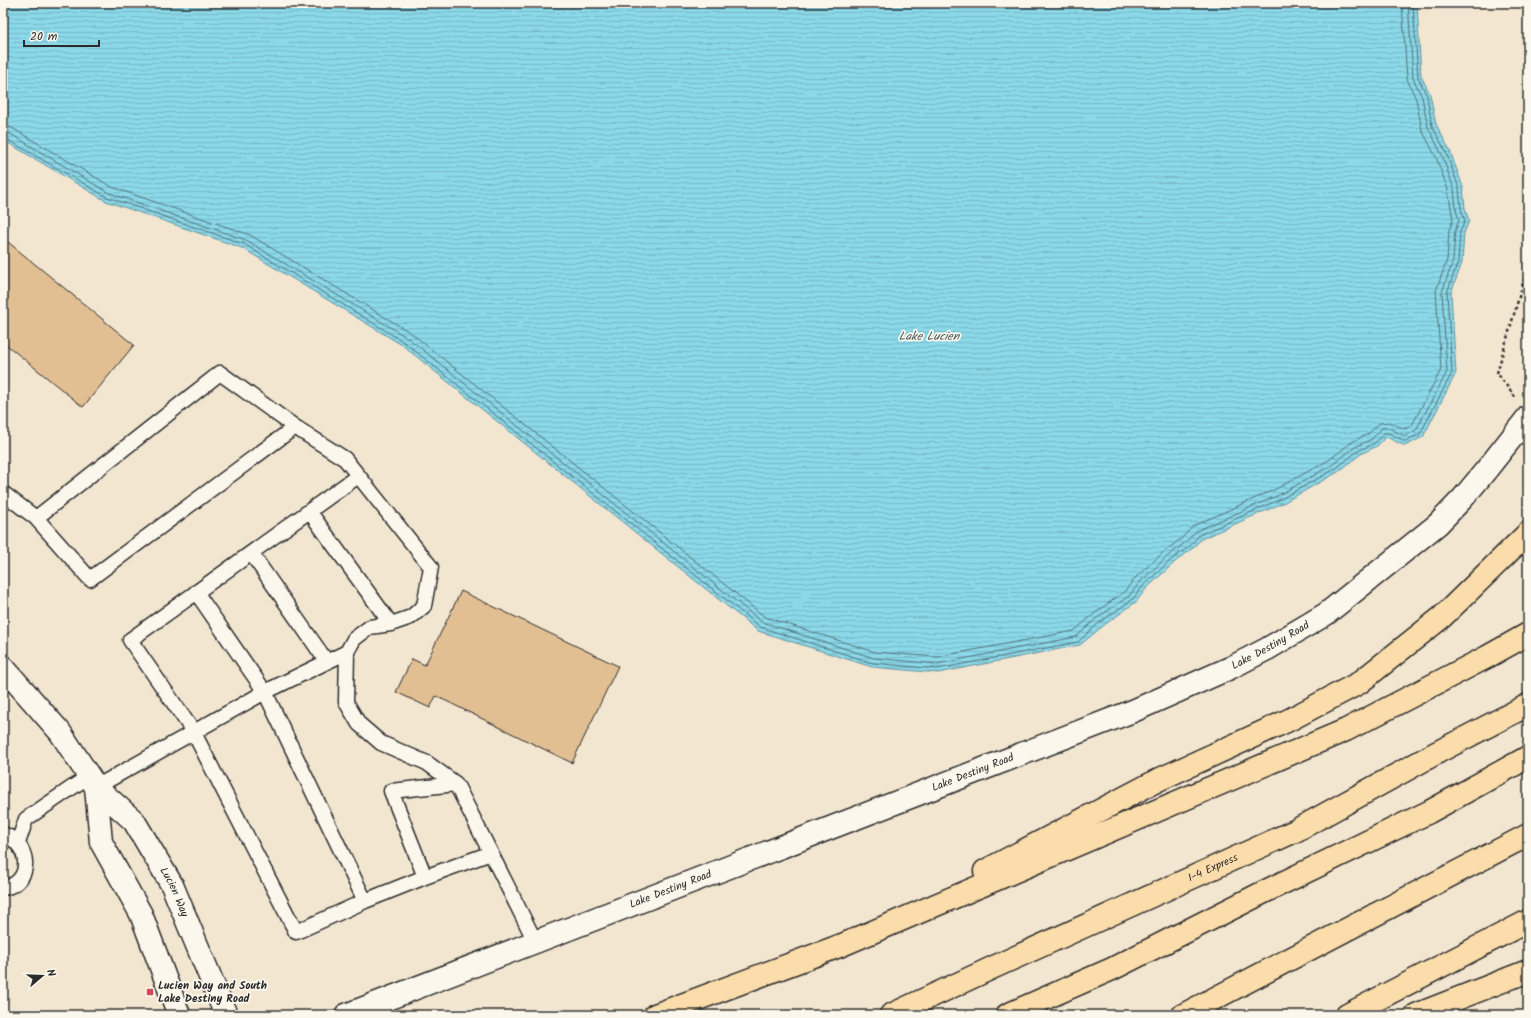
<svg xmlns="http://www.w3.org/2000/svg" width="1531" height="1018" viewBox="0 0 1531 1018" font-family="Kalam,sans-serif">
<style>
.water{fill:url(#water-rules);stroke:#65939d}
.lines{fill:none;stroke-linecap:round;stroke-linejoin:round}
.shore{stroke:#517077;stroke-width:1}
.building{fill:#e1bf93;stroke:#2b2b2b}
.lane-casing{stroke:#2b2b2b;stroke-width:17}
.secondary-casing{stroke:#2b2b2b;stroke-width:25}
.highway-casing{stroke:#2b2b2b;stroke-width:25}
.path{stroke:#2b2b2b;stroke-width:2.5;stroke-dasharray:3 3;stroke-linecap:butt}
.lane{stroke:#fbf7ec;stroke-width:14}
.secondary{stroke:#fbf7ec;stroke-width:22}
.highway{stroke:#fbddab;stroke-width:22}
.poi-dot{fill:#d1495b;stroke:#fbf7ec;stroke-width:1.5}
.labels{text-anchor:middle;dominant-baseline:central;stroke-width:3.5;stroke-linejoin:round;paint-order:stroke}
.street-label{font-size:11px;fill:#2b2b2b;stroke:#fbf7ec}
.poi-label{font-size:11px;font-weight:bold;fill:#2b2b2b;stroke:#fbf7ec;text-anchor:start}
.water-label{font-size:12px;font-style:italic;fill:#43565a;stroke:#fbf7ec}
</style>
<defs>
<pattern id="water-rules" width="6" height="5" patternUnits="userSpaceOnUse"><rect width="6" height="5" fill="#8bd8e9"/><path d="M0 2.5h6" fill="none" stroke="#78bac8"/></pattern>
</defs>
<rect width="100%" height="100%" fill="#f3e6d1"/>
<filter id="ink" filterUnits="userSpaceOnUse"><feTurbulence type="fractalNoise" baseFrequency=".025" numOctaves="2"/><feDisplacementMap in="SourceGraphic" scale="8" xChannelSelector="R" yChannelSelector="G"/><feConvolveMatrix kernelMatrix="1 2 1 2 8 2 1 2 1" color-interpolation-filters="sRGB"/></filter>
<g filter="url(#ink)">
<path class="water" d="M 3,3 L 1417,3 L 1421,76 L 1430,94 L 1436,124 L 1450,151 L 1463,187 L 1465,208 L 1469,221 L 1464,233 L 1462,263 L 1451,293 L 1456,373 L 1423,437 L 1405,446 L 1386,437 L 1377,446 L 1361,454 L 1338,472 L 1283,503 L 1201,539 L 1192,549 L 1175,562 L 1146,589 L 1136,602 L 1103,626 L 1080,645 L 938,673 L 872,667 L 758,631 L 402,345 L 242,248 L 106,201 L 3,140 Z"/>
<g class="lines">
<path class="shore" d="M 3,126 L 12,128 L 112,187 L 250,235 L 411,333 L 765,617 L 875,652 L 937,657 L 1074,631 L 1094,614 L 1125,591 L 1135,578 L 1166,550 L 1182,538 L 1193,526 L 1276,489 L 1329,460 L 1352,442 L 1368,434 L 1380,423 L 1389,422 L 1405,429 L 1412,425 L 1441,370 L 1436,291 L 1447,260 L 1449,230 L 1453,220 L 1448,190 L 1436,157 L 1422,130 L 1416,99 L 1407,79 L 1402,3
M 3,132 L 9,133 L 109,193 L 246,240 L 408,338 L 762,622 L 874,658 L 937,664 L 1076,637 L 1097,618 L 1129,596 L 1140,582 L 1169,555 L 1186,542 L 1196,531 L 1279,495 L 1332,465 L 1355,447 L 1372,439 L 1382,428 L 1389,428 L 1405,436 L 1416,430 L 1447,372 L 1442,292 L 1453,261 L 1455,231 L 1459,220 L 1456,210 L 1454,189 L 1442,155 L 1428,127 L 1422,97 L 1413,78 L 1408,3
M 3,137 L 107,197 L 244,244 L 404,342 L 760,627 L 873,663 L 937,669 L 1078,642 L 1100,622 L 1133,599 L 1143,586 L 1172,559 L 1190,546 L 1199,535 L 1281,499 L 1335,469 L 1358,451 L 1375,443 L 1384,433 L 1388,433 L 1405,441 L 1420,434 L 1452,373 L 1447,293 L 1458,262 L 1460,232 L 1465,221 L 1461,209 L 1459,188 L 1446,152 L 1432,126 L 1427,96 L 1418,77 L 1413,3"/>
</g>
<path class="building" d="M 3,238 L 134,345 L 83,407 L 3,342 Z
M 461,591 L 618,666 L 572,763 L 436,696 L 430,708 L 396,692 L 412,659 L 425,665 Z"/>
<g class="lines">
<g class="lane-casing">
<path id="lane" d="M 358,476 L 130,640 L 193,731 L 296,932 L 365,901 L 425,877 L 391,791 L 456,784 L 535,941
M 3,493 L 36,518 L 90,579 L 295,427
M 309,511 L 391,624
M 36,518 L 220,373 L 295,427 L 345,459 L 431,567 L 424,606 L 411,617 L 391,624 L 370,627 L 354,639 L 347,652 L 265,692 L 365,901
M 251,553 L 327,662
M 347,652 L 346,702 L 359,724 L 381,743 L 427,763 L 456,784
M 96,787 L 265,692 L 196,592
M 3,834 C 31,844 34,883 3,888
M 18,843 L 26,819 L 89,776
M 425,877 L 491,853"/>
</g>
<g class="secondary-casing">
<g id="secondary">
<path id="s1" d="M 3,667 L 60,732 L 96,787 L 134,821 L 172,885 L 226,1015"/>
<path d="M 96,787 L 101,842 L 141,914 L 179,1015"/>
<path id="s2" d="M 346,1015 L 1133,711 L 1230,668 L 1267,649 L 1326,614 L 1438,524 L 1463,498 L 1487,469 L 1528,417"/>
</g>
</g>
<g class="highway-casing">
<g id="highway">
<path d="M 985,871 L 1158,780 L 1289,720 L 1359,683 L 1442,617 L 1528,533"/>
<path d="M 655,1015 L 842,945 L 1346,730 L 1487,657 L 1528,634"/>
<path id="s3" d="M 891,1015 L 994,967 L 1295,831 L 1438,752 L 1528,705"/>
<path d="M 1007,1015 L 1112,969 L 1266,891 L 1429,812 L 1528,757"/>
<path d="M 1183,1015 L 1528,835"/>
<path d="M 1347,1015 L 1528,921"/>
<path d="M 1416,1015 L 1528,971"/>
</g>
</g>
<path class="path" d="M 1515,397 L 1497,373 L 1528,266"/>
<use href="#lane" class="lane"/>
<use href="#secondary" class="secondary"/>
<use href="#highway" class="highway"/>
</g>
</g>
<rect class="poi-dot" x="146" y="988" width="8" height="8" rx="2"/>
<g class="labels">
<g class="street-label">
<text stroke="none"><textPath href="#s2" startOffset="996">Lake Destiny Road</textPath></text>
<text stroke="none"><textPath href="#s2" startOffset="672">Lake Destiny Road</textPath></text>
<text stroke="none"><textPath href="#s3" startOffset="354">I-4 Express</textPath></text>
<text stroke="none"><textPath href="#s2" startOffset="348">Lake Destiny Road</textPath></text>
<text stroke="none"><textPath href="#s1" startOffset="285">Lucien Way</textPath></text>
</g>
<g class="poi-label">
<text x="158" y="986">Lucien Way and South<tspan x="158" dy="13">Lake Destiny Road</tspan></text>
</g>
<g class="water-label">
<text x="929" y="336">Lake Lucien</text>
</g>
</g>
<rect width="1531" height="1018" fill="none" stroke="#fbf7ec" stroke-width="16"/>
<rect x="8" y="8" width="1515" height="1002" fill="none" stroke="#2b2b2b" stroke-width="1.5" filter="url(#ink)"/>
<g transform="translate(42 976) rotate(71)" stroke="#fbf7ec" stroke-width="3" paint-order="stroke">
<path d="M0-3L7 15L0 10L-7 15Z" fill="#2b2b2b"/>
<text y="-6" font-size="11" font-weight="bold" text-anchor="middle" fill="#2b2b2b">N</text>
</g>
<path d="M24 40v6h75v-6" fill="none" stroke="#2b2b2b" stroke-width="2"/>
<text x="30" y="40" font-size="12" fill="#2b2b2b" stroke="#fbf7ec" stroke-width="3" paint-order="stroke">20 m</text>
</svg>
